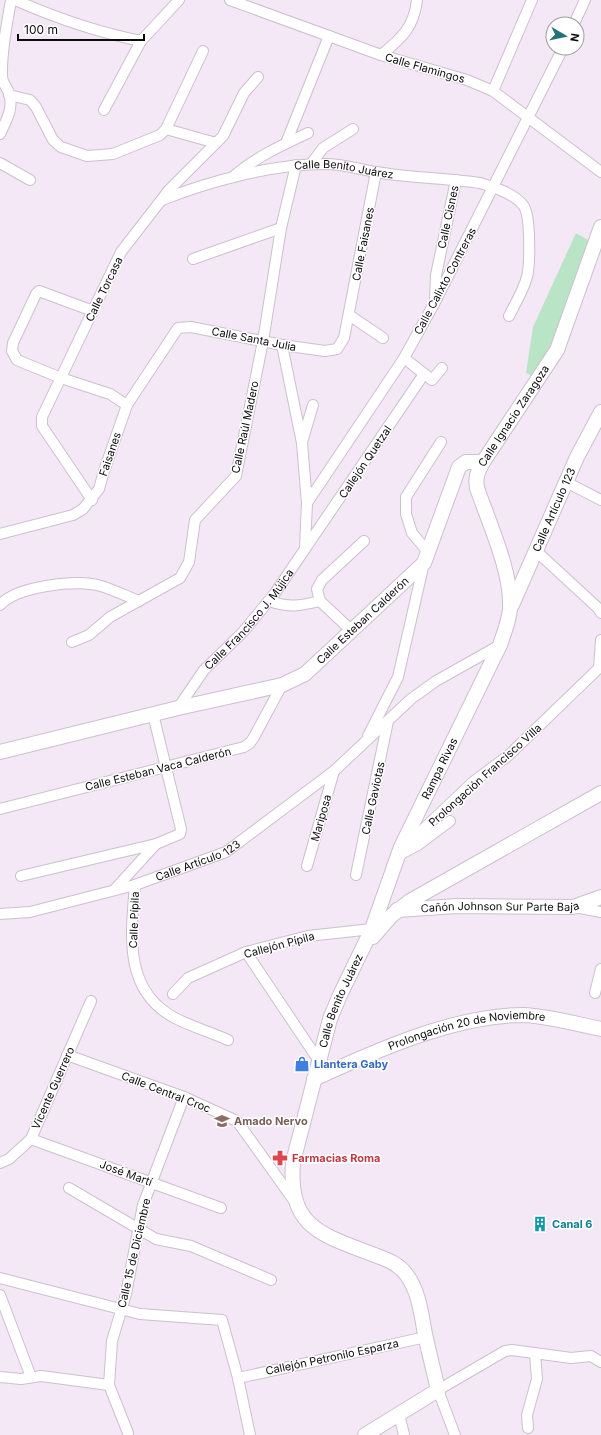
<svg xmlns="http://www.w3.org/2000/svg" width="601" height="1435" viewBox="0 0 601 1435" font-family="Inter,sans-serif">
<style>
.green{fill:#b9e5c6}
.lines{fill:none;stroke-linecap:round;stroke-linejoin:round}
.street-casing{stroke:#ccc0ce;stroke-width:12}
.secondary-casing{stroke:#ccc0ce;stroke-width:16}
.street{stroke:#fff;stroke-width:10}
.secondary{stroke:#fff;stroke-width:14}
.labels{text-anchor:middle;dominant-baseline:central;stroke-width:3;stroke-linejoin:round;paint-order:stroke}
.street-label{font-size:11px;fill:#0d0a0e;stroke:#fff}
.shop-label{font-size:11px;font-weight:bold;fill:#366cbe;stroke:#fff;text-anchor:start}
.education-label{font-size:11px;font-weight:bold;fill:#785e54;stroke:#fff;text-anchor:start}
.health-label{font-size:11px;font-weight:bold;fill:#be3a42;stroke:#fff;text-anchor:start}
.culture-label{font-size:11px;font-weight:bold;fill:#0d838f;stroke:#fff;text-anchor:start}
</style>
<rect width="100%" height="100%" fill="#f4e8f6"/>
<path class="green" d="M 576,233 L 588,240 L 569,299 L 542,366 L 533,376 L 526,373 L 533,327 Z"/>
<g class="lines">
<g class="street-casing">
<g id="street">
<path d="M 15,0 C 56,18 96,32 141,41"/>
<path d="M 230,0 L 381,55 L 467,80 L 493,91 L 601,172"/>
<path d="M 574,24 L 585,0"/>
<path d="M 381,55 C 402,38 414,27 417,0"/>
<path d="M 493,91 L 532,0"/>
<path d="M 9,95 L 30,100 L 36,107 L 53,140 L 61,147 L 87,156 L 113,154 L 160,135 L 166,129 L 203,51"/>
<path d="M 104,110 L 141,41 L 179,0"/>
<path d="M 166,129 L 216,143"/>
<path d="M 0,134 C 6,121 14,108 9,93 C 7,88 2,82 2,76 C 1,51 7,25 11,0"/>
<path d="M 286,143 L 329,36"/>
<path d="M 0,163 L 30,180"/>
<path d="M 311,164 L 323,148 L 353,129"/>
<path d="M 233,177 C 254,158 282,145 308,133"/>
<path id="s1" d="M 162,200 C 210,181 273,164 325,164 C 343,164 359,169 376,172 C 410,178 445,178 480,183 C 494,187 513,193 523,205 C 531,214 530,265 527,277 C 523,291 515,304 509,316"/>
<path d="M 193,259 L 281,228"/>
<path d="M 435,300 L 436,275 L 456,180"/>
<path d="M 93,311 L 39,291 L 36,294 L 13,343 L 12,351 L 17,360 L 61,378 L 110,394 L 127,405"/>
<path d="M 349,315 L 383,338"/>
<path d="M 282,345 L 302,443 L 307,503 L 305,547"/>
<path d="M 404,358 L 432,380 L 442,368"/>
<path d="M 302,442 L 313,405"/>
<path d="M 566,482 L 601,500"/>
<path d="M 92,500 L 42,426 L 42,417 L 121,252 L 169,190 L 223,136 L 244,93 L 258,77"/>
<path d="M 307,503 L 404,358 L 435,302 L 563,48"/>
<path d="M 0,534 L 73,515 L 83,509 L 99,489 L 104,471 L 127,405 L 178,328 L 191,327 L 282,345 L 325,351 L 337,349 L 344,338 L 376,172"/>
<path d="M 535,550 L 598,608 L 601,613"/>
<path d="M 428,552 L 412,533 L 406,514 L 406,497 L 441,442"/>
<path d="M 269,601 C 290,608 299,606 320,601"/>
<path d="M 0,605 C 17,586 77,579 101,586 C 114,590 126,596 139,601"/>
<path d="M 352,631 L 320,601 L 317,589 L 322,580 L 364,541"/>
<path d="M 72,642 L 89,635 L 110,617 L 180,578 L 189,562 L 195,520 L 236,476 L 263,341 L 281,228 L 296,165"/>
<path d="M 599,668 L 601,640"/>
<path id="s2" d="M 178,708 L 204,670 L 243,632 L 275,593 L 424,374"/>
<path d="M 368,736 L 398,677 L 424,563"/>
<path d="M 0,809 L 244,747 L 250,743 L 254,737 L 282,685"/>
<path d="M 402,845 L 414,838 L 473,782 L 509,755 L 601,666"/>
<path d="M 397,856 L 418,845 L 450,821"/>
<path d="M 307,866 L 334,771"/>
<path d="M 356,875 L 388,721"/>
<path d="M 21,876 L 156,844 L 180,834 L 181,829 L 153,714"/>
<path d="M 135,885 C 131,934 123,991 175,1018 C 192,1027 211,1032 228,1040"/>
<path d="M 115,889 L 156,844"/>
<path d="M 575,907 L 601,912"/>
<path id="s3" d="M 0,914 L 30,912 L 135,885 L 226,852 L 334,771 L 411,699 L 436,681 L 500,645"/>
<path d="M 246,952 L 319,1061"/>
<path d="M 595,993 L 601,969"/>
<path d="M 173,994 L 188,978 L 246,952 L 308,936 L 372,929"/>
<path d="M 67,1055 L 184,1097 L 237,1121 L 295,1202"/>
<path d="M 31,1139 L 221,1208"/>
<path d="M 0,1163 L 9,1159 L 31,1139 L 91,1001"/>
<path d="M 69,1188 L 156,1239 L 191,1246 L 271,1280"/>
<path d="M 0,1278 L 140,1314 L 222,1320 L 238,1378 L 250,1435"/>
<path d="M 0,1295 L 31,1377"/>
<path d="M 0,1377 L 21,1379 L 41,1376 L 109,1385"/>
<path d="M 238,1378 L 426,1337"/>
<path d="M 399,1414 L 404,1435"/>
<path d="M 528,1428 L 527,1415 L 537,1379 L 535,1353"/>
<path d="M 128,1433 L 109,1385 L 112,1341 L 126,1294 L 143,1205 L 184,1097"/>
<path d="M 455,1435 L 438,1390 L 505,1351 L 512,1350 L 571,1358 L 591,1356 L 601,1362"/>
</g>
</g>
<g class="secondary-casing">
<g id="secondary">
<path id="s4" d="M 512,605 L 577,457 L 601,412"/>
<path id="s5" d="M 0,752 L 178,708 L 282,685 L 305,674 L 424,563 L 459,467 L 466,462 L 483,462"/>
<path id="s6" d="M 397,910 L 457,906 L 573,907 L 601,897"/>
<path d="M 373,937 L 391,916 L 410,901 L 601,793"/>
<path id="s7" d="M 314,1079 C 375,1051 455,1015 523,1015 C 549,1016 576,1024 601,1029"/>
<path id="s8" d="M 365,1435 L 438,1390 C 434,1372 429,1353 425,1334 C 421,1313 419,1291 406,1274 C 398,1263 385,1259 372,1254 C 320,1234 288,1227 293,1162 L 330,1019 L 340,995 L 372,929 L 401,847 L 500,645 C 504,633 509,621 510,609 C 512,572 489,523 477,488 C 475,477 478,471 483,462 L 557,350 L 601,227"/>
</g>
</g>
<use href="#street" class="street"/>
<use href="#secondary" class="secondary"/>
</g>
<defs>
<g id="shop-bare" transform="scale(1.2)"><path d="M-5-2.5h2.3a2.7 3.5 0 0 1 5.4 0H5L5.5 6h-11ZM-1.5-2.5h3a1.5 2.3 0 0 0-3 0Z" fill="#3f7fe0" stroke="#fff" stroke-width="2.5" paint-order="stroke"/></g>
<g id="school-bare" transform="scale(1.2)"><path d="M0-5L7-2L0 1L-7-2ZM-4 1L0 2.5L4 1V4Q0 6-4 4Z" fill="#8d6e63" stroke="#fff" stroke-width="2.5" paint-order="stroke"/></g>
<g id="pharmacy-bare" transform="scale(1.2)"><path d="M-2-6h4v4h4v4h-4v4h-4v-4h-4v-4h4Z" fill="#e0444e" stroke="#fff" stroke-width="2.5" paint-order="stroke"/></g>
<g id="building-bare" transform="scale(1.2)"><path d="M-4-6H4V6H1V3H-1V6H-4ZM-2.5-4.3h1.7v1.8h-1.7ZM.8-4.3h1.7v1.8H.8ZM-2.5-1h1.7V.8h-1.7ZM.8-1h1.7V.8H.8Z" fill="#0f9aa8" stroke="#fff" stroke-width="2.5" paint-order="stroke"/></g>
</defs>
<g fill-rule="evenodd">
<use href="#shop-bare" x="302" y="1064"/>
<use href="#school-bare" x="222" y="1121"/>
<use href="#pharmacy-bare" x="280" y="1158"/>
<use href="#building-bare" x="540" y="1224"/>
</g>
<g class="labels">
<g class="street-label">
<text transform="translate(425 68) rotate(16)">Calle Flamingos</text>
<text stroke="none"><textPath href="#s1" startOffset="187">Calle Benito Juárez</textPath></text>
<text transform="translate(448 217) rotate(-78)">Calle Cisnes</text>
<text transform="translate(363 244) rotate(-79)">Calle Faisanes</text>
<text transform="translate(445 281) rotate(-62)">Calle Calixto Contreras</text>
<text transform="translate(104 289) rotate(-64)">Calle Torcasa</text>
<text transform="translate(254 339) rotate(11)">Calle Santa Julia</text>
<text stroke="none"><textPath href="#s8" startOffset="1188">Calle Ignacio Zaragoza</textPath></text>
<text transform="translate(245 427) rotate(-78)">Calle Raúl Madero</text>
<text transform="translate(110 454) rotate(-71)">Faisanes</text>
<text transform="translate(365 462) rotate(-56)">Callejón Quetzal</text>
<text stroke="none"><textPath href="#s4" startOffset="104">Calle Artículo 123</textPath></text>
<text stroke="none"><textPath href="#s2" startOffset="114">Calle Francisco J. Mújica</textPath></text>
<text stroke="none"><textPath href="#s5" startOffset="394">Calle Esteban Calderón</textPath></text>
<text stroke="none"><textPath href="#s8" startOffset="804">Rampa Rivas</textPath></text>
<text transform="translate(158 769) rotate(-14)">Calle Esteban Vaca Calderón</text>
<text transform="translate(485 775) rotate(-42)">Prolongación Francisco Villa</text>
<text transform="translate(373 798) rotate(-78)">Calle Gaviotas</text>
<text transform="translate(321 818) rotate(-74)">Mariposa</text>
<text stroke="none"><textPath href="#s3" startOffset="206">Calle Artículo 123</textPath></text>
<text stroke="none"><textPath href="#s6" startOffset="103">Cañón Johnson Sur Parte Baja</textPath></text>
<text transform="translate(134 920) rotate(-88)">Calle Pípila</text>
<text transform="translate(279 945) rotate(-15)">Callejón Pípila</text>
<text stroke="none"><textPath href="#s8" startOffset="551">Calle Benito Juárez</textPath></text>
<text stroke="none"><textPath href="#s7" startOffset="162">Prolongación 20 de Noviembre</textPath></text>
<text transform="translate(53 1088) rotate(-66)">Vicente Guerrero</text>
<text transform="translate(166 1092) rotate(21)">Calle Central Croc</text>
<text transform="translate(126 1173) rotate(20)">José Martí</text>
<text transform="translate(134 1253) rotate(-77)">Calle 15 de Diciembre</text>
<text transform="translate(332 1357) rotate(-12)">Callejón Petronilo Esparza</text>
</g>
<g class="shop-label">
<text x="314" y="1064">Llantera Gaby</text>
</g>
<g class="education-label">
<text x="234" y="1121">Amado Nervo</text>
</g>
<g class="health-label">
<text x="292" y="1158">Farmacias Roma</text>
</g>
<g class="culture-label">
<text x="552" y="1224">Canal 6</text>
</g>
</g>
<g transform="translate(565 36) rotate(99)"><circle r="19" fill="#ffffff" stroke="#9e9d9f"/>
<path d="M0-3L7 15L0 10L-7 15Z" fill="#267078"/>
<text y="-6" font-size="11" font-weight="bold" text-anchor="middle" fill="#0d0a0e">N</text>
</g>
<path d="M18 34v6h126v-6" fill="none" stroke="#0d0a0e" stroke-width="2"/>
<text x="24" y="34" font-size="12" fill="#0d0a0e" stroke="#ffffff" stroke-width="3" paint-order="stroke">100 m</text>
</svg>
